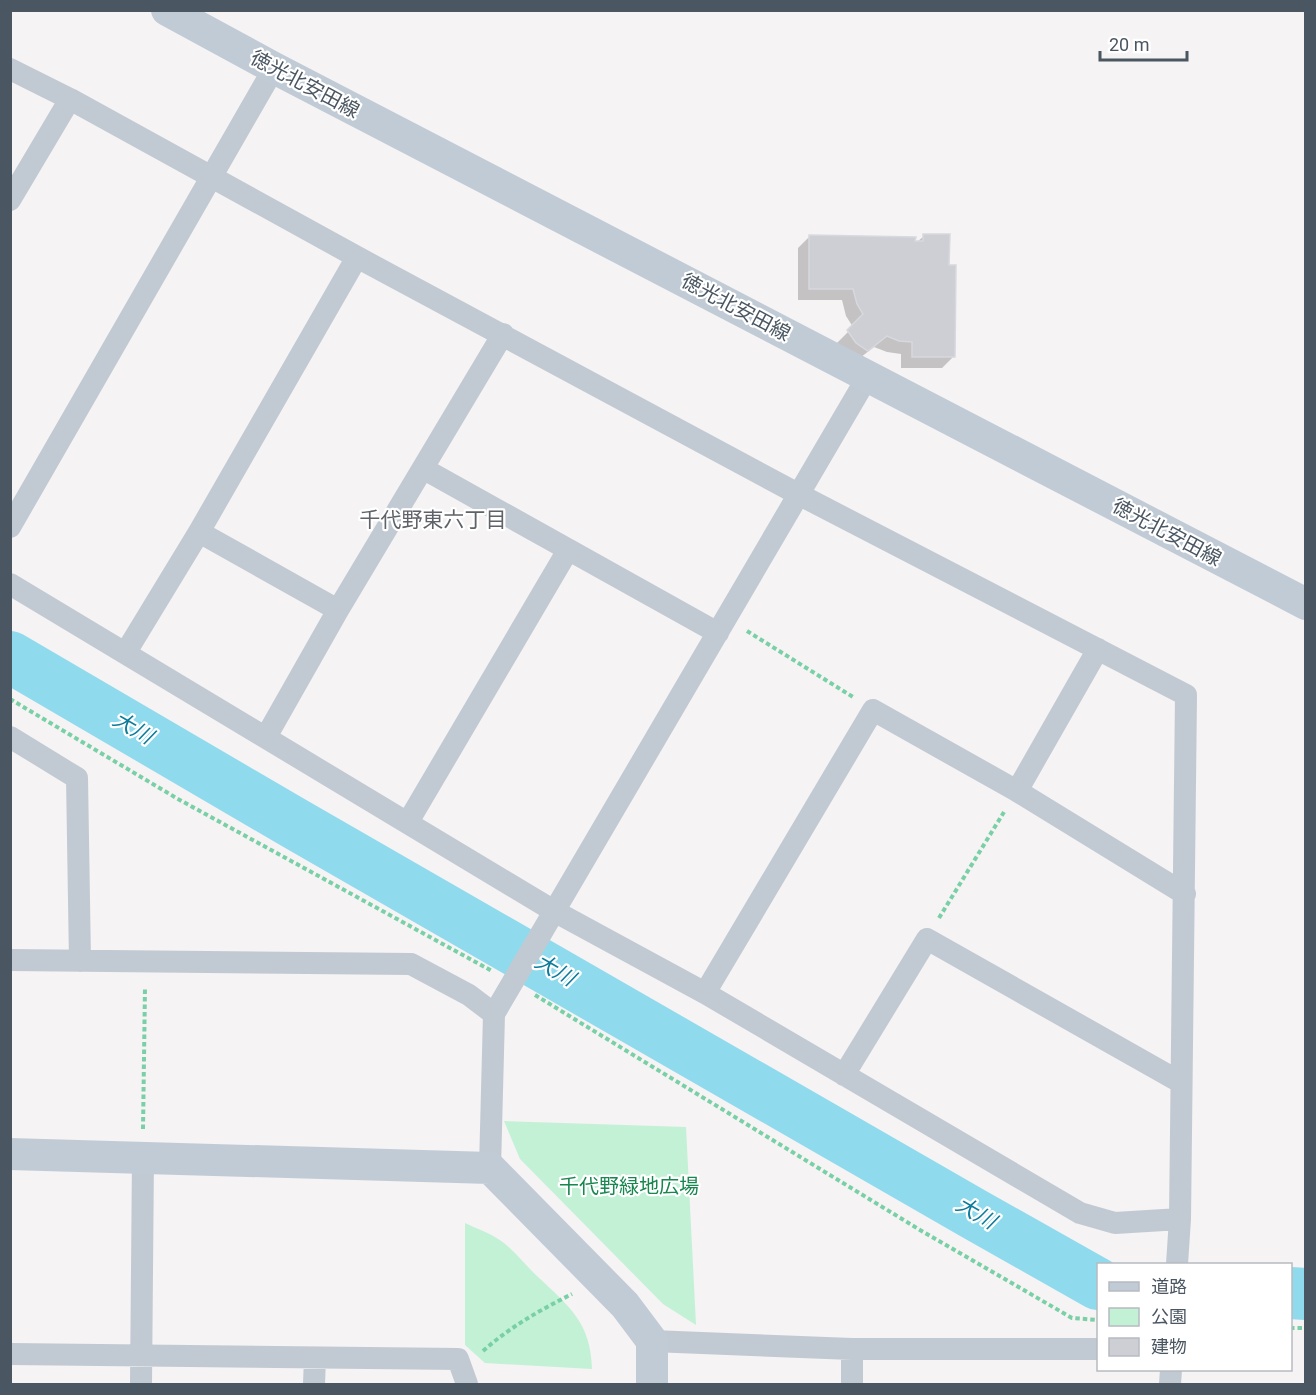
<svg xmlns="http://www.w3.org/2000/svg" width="1316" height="1395" viewBox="0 0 1316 1395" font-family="Roboto,'Noto Sans JP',sans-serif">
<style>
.green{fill:#c3f1d5}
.shadow{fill:#0003}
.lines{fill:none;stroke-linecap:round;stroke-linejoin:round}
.river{stroke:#90daee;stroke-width:52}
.building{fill:#cdcfd5;stroke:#d7d9de;stroke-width:1.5}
.path{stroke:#7ad0a6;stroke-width:4;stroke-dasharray:4.5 3;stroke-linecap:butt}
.street{stroke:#c1cad2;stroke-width:22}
.secondary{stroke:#c1cbd6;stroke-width:32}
.labels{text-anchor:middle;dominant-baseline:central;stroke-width:4.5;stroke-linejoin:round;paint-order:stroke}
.street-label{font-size:20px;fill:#4a5661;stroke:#fff}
.park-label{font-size:20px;fill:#17864f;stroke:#fff}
.neighbourhood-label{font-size:21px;fill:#5f6368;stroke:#fff}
.water-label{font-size:21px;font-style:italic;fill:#0c7c9b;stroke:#fff}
</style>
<rect width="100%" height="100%" fill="#f5f3f3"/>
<path class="green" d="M 504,1121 L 686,1127 L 696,1325 L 663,1304 L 520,1159 Z
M 465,1223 C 475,1228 488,1232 498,1239 C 514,1249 524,1264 538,1277 C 569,1306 591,1323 592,1369 L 485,1363 L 465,1345 Z"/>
<path class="shadow" d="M 924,236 L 947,267 L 953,357 L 942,368 L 901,368 L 901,354 L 887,352 L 874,347 L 856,361 L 837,343 L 853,327 L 846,316 L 842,300 L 798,300 L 798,248 L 809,237 L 917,242 Z"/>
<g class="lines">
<path class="river" d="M 10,657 L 294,823 L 974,1214 L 1098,1284
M 1290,1293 L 1306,1294"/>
</g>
<path class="building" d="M 923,234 L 950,234 L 949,265 L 956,265 L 955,357 L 912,357 L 912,342 L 899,341 L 887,336 L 868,351 L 856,343 L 847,330 L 863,314 L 857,304 L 853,289 L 809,289 L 809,235 L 916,237 L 915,241 L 923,241 Z"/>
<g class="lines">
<path class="path" d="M 747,631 L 853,697
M 10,699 L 178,799 L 492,971
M 939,918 L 1004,812
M 535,995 L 920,1230 L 1072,1318 L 1098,1320
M 143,1129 L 145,987
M 1290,1328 L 1306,1328
M 483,1351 C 510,1327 540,1310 572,1294"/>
<path class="street" d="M 10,69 L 70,99 L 357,257 L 798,494 L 1186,695 L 1180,1219 L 1177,1264
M 10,200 L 70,99
M 424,469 L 718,633
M 10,527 L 274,68
M 10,584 L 554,911 L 705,993 L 1080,1213 L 1115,1223 L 1180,1219
M 338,610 L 199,532 L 357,257
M 126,652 L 199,532
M 10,737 L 77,778 L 80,961
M 266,737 L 338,610 L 503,334
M 1017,791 L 1098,649
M 408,822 L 568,550
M 10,960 L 411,964 L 469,995 L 494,1014
M 705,993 L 873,710 L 1017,791 L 1185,894
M 844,1075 L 927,939 L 1180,1082
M 490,1168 L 494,1014 L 868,376
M 652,1341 L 852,1349 L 1098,1349
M 10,1354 L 458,1359 L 467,1384
M 141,1384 L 143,1157
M 314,1384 L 315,1358
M 852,1384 L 852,1349
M 1170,1384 L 1171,1370"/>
<path class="secondary" d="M 167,10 L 274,68 L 1306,604
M 10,1154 L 490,1168 L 625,1305 L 652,1341 L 652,1384"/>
</g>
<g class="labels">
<g class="street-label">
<text transform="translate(305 84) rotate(28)">徳光北安田線</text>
<text transform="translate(736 307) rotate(28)">徳光北安田線</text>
<text transform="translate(1167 532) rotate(28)">徳光北安田線</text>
</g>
<g class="park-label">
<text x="629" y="1186">千代野緑地広場</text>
</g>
<g class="neighbourhood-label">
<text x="433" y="520">千代野東六丁目</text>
</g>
<g class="water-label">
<text transform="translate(133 728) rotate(30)">大川</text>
<text transform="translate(555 970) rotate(30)">大川</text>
<text transform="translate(976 1213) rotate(30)">大川</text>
</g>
</g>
<rect width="1316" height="1395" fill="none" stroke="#4a5661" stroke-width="24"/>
<rect x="1097" y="1263" width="195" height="108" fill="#ffffff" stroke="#b7bbc0" stroke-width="1.5"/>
<rect x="1109" y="1282" width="30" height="9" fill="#c1cbd6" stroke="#b7bbc0" stroke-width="1.5"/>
<text x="1151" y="1293" font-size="18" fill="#4a5661">道路</text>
<rect x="1109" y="1308" width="30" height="18" fill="#c3f1d5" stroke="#b7bbc0" stroke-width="1.5"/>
<text x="1151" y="1323" font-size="18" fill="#4a5661">公園</text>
<rect x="1109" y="1338" width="30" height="18" fill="#cdcfd5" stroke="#b7bbc0" stroke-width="1.5"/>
<text x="1151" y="1353" font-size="18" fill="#4a5661">建物</text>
<path d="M1100 51v9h87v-9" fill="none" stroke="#4a5661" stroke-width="3"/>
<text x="1109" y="51" font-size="18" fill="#4a5661" stroke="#ffffff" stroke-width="4.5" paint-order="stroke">20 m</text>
</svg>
